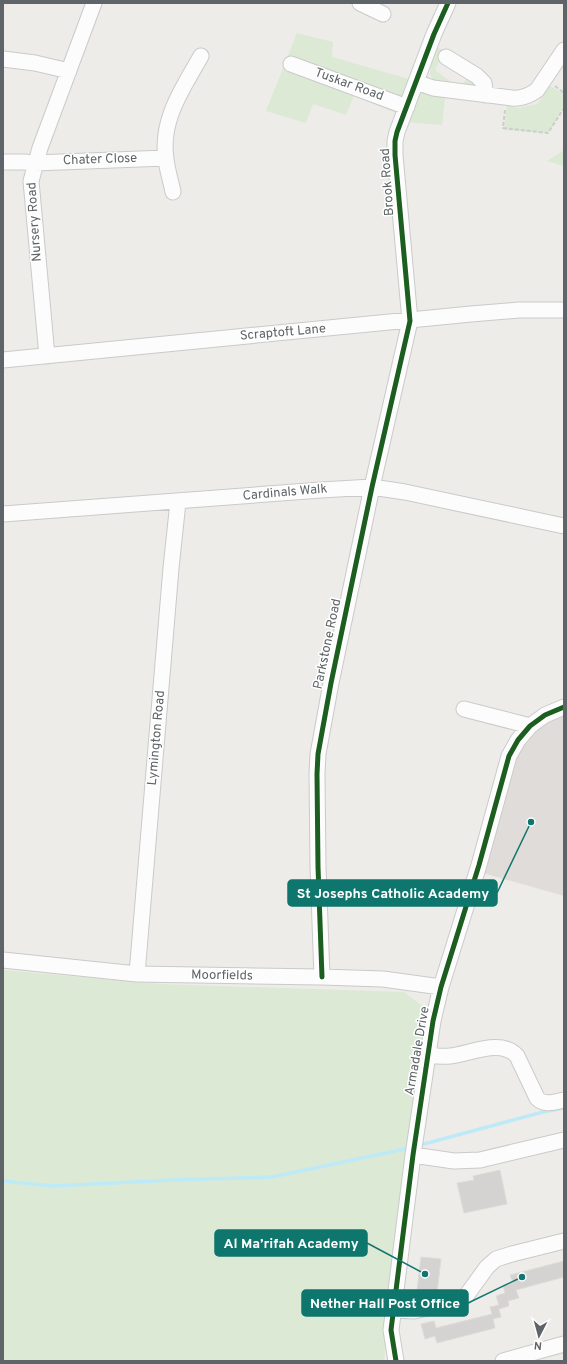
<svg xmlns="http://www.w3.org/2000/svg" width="567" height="1364" viewBox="0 0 567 1364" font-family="Overpass,sans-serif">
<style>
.education{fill:#e0dcd9}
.green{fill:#dbe9d5}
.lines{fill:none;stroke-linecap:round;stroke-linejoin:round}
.stream{stroke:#beeaf8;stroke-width:3.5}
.building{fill:#d5d3d2;stroke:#dedbd8}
.minor-casing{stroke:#cacaca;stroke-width:17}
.path{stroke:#cacfcb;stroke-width:2;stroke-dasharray:4 2;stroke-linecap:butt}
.minor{stroke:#fcfcfc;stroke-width:15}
.cycleway-casing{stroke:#fff;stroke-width:8}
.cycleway{stroke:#1b5e20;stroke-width:5}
.labels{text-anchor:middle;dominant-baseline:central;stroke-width:3;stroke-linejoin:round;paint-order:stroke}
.street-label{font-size:13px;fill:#5e6467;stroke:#fff}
.leader{fill:none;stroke:#0f766e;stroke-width:1.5}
.callout-dot{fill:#0f766e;stroke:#fff;stroke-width:1.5}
.callout{fill:#0f766e;stroke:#0f766e;stroke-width:1.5}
.callout-label{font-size:14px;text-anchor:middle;font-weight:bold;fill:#fff}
</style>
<rect width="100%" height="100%" fill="#eeece9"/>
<path class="education" d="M 564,714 L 564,896 L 483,873 L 512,771 L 521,750 L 527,741 L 543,725 Z"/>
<path class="green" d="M 297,33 L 333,42 L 332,57 L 437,87 L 430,74 L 434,46 L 445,51 L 435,70 L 451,82 L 462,86 L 467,78 L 480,88 L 446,90 L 442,125 L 403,122 L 403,116 L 354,95 L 346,115 L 313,104 L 306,123 L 266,111 Z
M 550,86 L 564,94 L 564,105 L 548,133 L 504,130 L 507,105 L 518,108 L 537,104 Z
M 564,150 L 564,166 L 547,161 Z
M 3,970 L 160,984 L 404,992 L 425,1008 L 401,1203 L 384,1361 L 3,1361 Z"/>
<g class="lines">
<path class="stream" d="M 424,1144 L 543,1112 L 564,1108
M 3,1181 L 53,1186 L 174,1180 L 272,1177 L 405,1149"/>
</g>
<path class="building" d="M 500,1170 L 507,1204 L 464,1213 L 457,1183 L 474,1180 L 473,1176 Z
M 421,1257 L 441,1259 L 437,1293 L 417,1290 Z
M 564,1261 L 564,1277 L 516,1290 L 519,1298 L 508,1301 L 509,1306 L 499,1309 L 501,1317 L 493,1319 L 495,1328 L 437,1343 L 435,1336 L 425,1339 L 421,1324 L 434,1321 L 436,1328 L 492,1314 L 490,1307 L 499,1305 L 496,1296 L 505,1293 L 503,1285 L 513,1283 L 510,1275 Z"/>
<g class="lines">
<g class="minor-casing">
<path id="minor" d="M 360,3 L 383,14
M 446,57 L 477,76 L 484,83 L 486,95
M 3,59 L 35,63 L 69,71
M 291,64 L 407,107
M 416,82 L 433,88 L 512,98 C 522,99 529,96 537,90 L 564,50
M 3,162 L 24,162 L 35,163 L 166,158
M 173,192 C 171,181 167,170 166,159 C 160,120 183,88 201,56
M 47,356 L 31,181 L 40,148 L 94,3
M 3,360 L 471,314 L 519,310 L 564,310
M 3,514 L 321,490 L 372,487 L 405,492 L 564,526
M 464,709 L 530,726
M 3,960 L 137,974 L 322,977 L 383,979 L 441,987
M 137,974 L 171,568 L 178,502
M 322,977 L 318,867 L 317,774 L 318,754 L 331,683 L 372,487 L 410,321 L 395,155 L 395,141 L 397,132 L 434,34 L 448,3
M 428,1055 C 435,1056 443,1057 450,1056 C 470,1054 501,1038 517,1056 L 537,1098 C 544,1106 555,1102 564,1100
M 413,1155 L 454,1161 L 480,1160 L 564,1140
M 394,1310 L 414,1311 L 457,1301 L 466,1296 L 487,1267 L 496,1259 L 512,1254 L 564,1241
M 396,1361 L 391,1330 L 413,1155 L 433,1021 L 441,987 L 479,865 L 509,756 L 518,740 L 530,726 L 545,715 L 564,707
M 503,1361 L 564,1344"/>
</g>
<path class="path" d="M 555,86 L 564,93
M 505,110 L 503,128 L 548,133 L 564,108"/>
<use href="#minor" class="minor"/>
<g class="cycleway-casing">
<path id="cycleway" d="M 322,977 L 318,867 L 317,774 L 318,754 L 331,683 L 372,487 L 410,321 L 395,155 L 395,141 L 397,132 L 434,34 L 448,3
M 396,1361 L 391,1330 L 413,1155 L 433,1021 L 441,987 L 479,865 L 509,756 L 518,740 L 530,726 L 545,715 L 564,707"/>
</g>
<use href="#cycleway" class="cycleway"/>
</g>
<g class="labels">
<g class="street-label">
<text transform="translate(349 85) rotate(20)">Tuskar Road</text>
<text transform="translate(100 160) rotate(-2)">Chater Close</text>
<text transform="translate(388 182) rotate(-94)">Brook Road</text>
<text transform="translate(35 222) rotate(-94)">Nursery Road</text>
<text transform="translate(283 333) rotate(-5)">Scraptoft Lane</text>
<text transform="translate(285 493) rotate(-5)">Cardinals Walk</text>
<text transform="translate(328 644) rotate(-78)">Parkstone Road</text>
<text transform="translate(157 738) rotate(-85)">Lymington Road</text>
<text transform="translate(222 976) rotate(1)">Moorfields</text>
<text transform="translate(418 1051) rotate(-80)">Armadale Drive</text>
</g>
</g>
<path class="leader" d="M531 822L497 893M425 1274L367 1243M522 1277L468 1303"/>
<g class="callout-dot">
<circle cx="531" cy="822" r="4"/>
<circle cx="425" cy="1274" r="4"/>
<circle cx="522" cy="1277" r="4"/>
</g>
<g class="callout">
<rect x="288" y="880" width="209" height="26" rx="4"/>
<rect x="215" y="1230" width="152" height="26" rx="4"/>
<rect x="302" y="1290" width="166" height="26" rx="4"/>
</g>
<g class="callout-label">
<text x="393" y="898">St Josephs Catholic Academy</text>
<text x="291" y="1248">Al Ma’rifah Academy</text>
<text x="385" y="1308">Nether Hall Post Office</text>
</g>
<rect width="567" height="1364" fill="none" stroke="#5e6467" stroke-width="8"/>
<g transform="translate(539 1336) rotate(186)" stroke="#ffffff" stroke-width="3" paint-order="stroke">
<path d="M0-3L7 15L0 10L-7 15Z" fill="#5e6467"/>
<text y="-6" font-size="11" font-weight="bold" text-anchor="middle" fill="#5e6467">N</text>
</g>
</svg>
